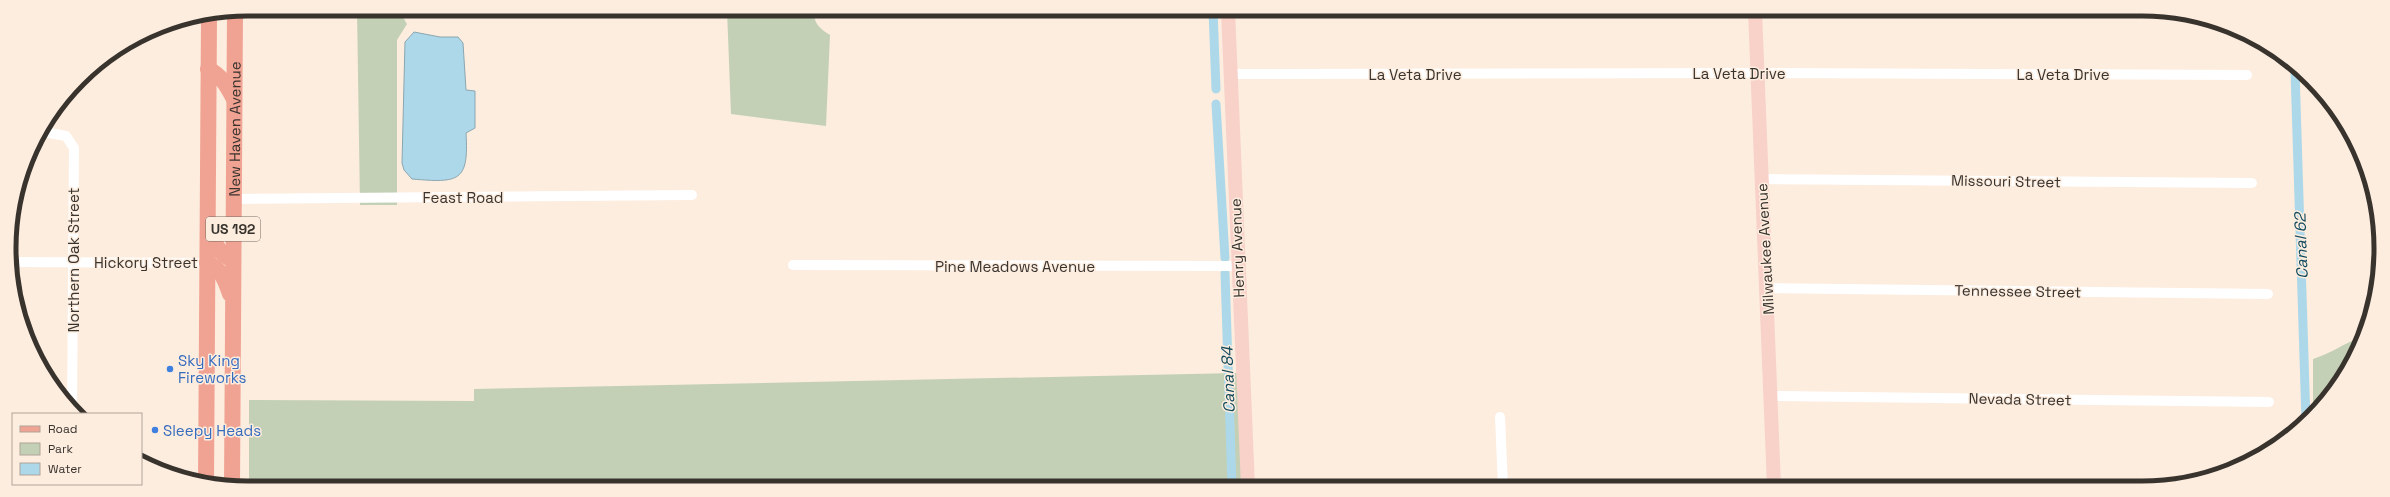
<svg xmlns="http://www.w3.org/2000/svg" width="2390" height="497" viewBox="0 0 2390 497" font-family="'Space Grotesk',sans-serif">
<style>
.green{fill:#c3d0b5}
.water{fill:#add8e9;stroke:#8aa6b1}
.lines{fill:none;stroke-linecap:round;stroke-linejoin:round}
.canal{stroke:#add8e9;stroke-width:9}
.street{stroke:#fff;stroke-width:10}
.secondary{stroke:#f8d1c9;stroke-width:14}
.primary{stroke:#f0a392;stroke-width:16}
.shop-dot{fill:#3f7fe0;stroke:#fdeddf;stroke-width:1.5}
.labels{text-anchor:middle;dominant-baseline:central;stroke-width:3;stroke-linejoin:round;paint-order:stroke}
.shield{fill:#fdeddf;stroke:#746b63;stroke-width:1}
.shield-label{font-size:14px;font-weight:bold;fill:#39332e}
.street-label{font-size:15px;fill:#39332e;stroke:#fdeddf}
.shop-label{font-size:15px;fill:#366cbe;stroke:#fdeddf;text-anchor:start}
.water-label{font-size:16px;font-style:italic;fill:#104a5d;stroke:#fdeddf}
.rim{fill:none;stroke:#39332e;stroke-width:5}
</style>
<rect width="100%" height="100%" fill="#fdeddf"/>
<path class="green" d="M 357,9 L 398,9 L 407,24 L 397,40 L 397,205 L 360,205 Z
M 727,10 L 815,10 C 812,22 820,29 830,35 L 826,126 L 731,114 Z
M 2362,337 L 2356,354 L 2313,415 L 2313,359 C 2330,354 2344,343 2362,337 Z
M 1237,373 L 1243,487 L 249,486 L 249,400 L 474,401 L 474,389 Z"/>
<path class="water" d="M 414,32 L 440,37 L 458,37 L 463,43 L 466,90 L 475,91 L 475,128 L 466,133 C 469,182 459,183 412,179 L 404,170 L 402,163 L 405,42 Z"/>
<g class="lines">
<path class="canal" d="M 1213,10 L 1216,89
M 2295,71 L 2306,421
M 1216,104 L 1225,258
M 1225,273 L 1232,487"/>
<path class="street" d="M 1230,74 L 1757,73 L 2247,75
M 44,132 L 66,136 L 74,148 L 72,410
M 1761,179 L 2252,183
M 234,199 L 692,195
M 13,262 L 207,263
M 793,265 L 1237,266
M 1767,288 L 2268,294
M 61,394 L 72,394
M 1771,396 L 2269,402
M 1500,417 L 1503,487"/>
<path class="secondary" d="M 1228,10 L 1248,487
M 1755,11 L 1774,487"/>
<g class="primary">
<path d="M 208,69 C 222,76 227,86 234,99"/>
<path d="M 210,230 C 215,243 218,254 233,260"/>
<path d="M 207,263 C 222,269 225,280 230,294"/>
<path d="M 206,482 L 209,17"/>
<path id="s1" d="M 232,486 L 235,12"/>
</g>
</g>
<g class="shop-dot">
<circle cx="170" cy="369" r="4"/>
<circle cx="155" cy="430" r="4"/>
</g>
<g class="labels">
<rect class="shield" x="206" y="217" width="54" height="24" rx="3"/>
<g class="shield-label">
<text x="233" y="229">US 192</text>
</g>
<g class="street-label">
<text x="1739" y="73">La Veta Drive</text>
<text x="1415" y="74">La Veta Drive</text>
<text x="2063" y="74">La Veta Drive</text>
<text stroke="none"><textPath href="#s1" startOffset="357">New Haven Avenue</textPath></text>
<text transform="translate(2006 181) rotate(1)">Missouri Street</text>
<text x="463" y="197">Feast Road</text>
<text transform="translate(1237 248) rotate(-92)">Henry Avenue</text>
<text transform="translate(1765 249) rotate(-93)">Milwaukee Avenue</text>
<text transform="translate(73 260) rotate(-90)">Northern Oak Street</text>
<text x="146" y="262">Hickory Street</text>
<text x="1015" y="266">Pine Meadows Avenue</text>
<text transform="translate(2018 291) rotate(1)">Tennessee Street</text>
<text transform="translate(2020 399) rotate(1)">Nevada Street</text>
</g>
<g class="shop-label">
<text x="178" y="360">Sky King<tspan x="178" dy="17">Fireworks</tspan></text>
<text x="163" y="430">Sleepy Heads</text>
</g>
<g class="water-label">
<text transform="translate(2301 246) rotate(-92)">Canal 62</text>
<text transform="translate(1228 380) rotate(-92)">Canal 84</text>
</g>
</g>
<path d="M0 0H2390V497H0ZM248 16H2142A232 232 0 0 1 2374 248V249A232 232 0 0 1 2142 481H248A232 232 0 0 1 16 249V248A232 232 0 0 1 248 16Z" fill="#fdeddf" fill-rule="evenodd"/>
<path class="rim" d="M248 16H2142A232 232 0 0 1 2374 248V249A232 232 0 0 1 2142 481H248A232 232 0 0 1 16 249V248A232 232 0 0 1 248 16Z"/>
<rect x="12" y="413" width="130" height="72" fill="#fdeddf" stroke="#afa398"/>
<rect x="20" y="426" width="20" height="6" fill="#f0a392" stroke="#afa398"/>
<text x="48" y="433" font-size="12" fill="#39332e">Road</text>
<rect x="20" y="443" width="20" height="12" fill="#c3d0b5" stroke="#afa398"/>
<text x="48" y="453" font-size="12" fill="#39332e">Park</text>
<rect x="20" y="463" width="20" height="12" fill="#add8e9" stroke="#afa398"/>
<text x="48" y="473" font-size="12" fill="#39332e">Water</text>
</svg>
